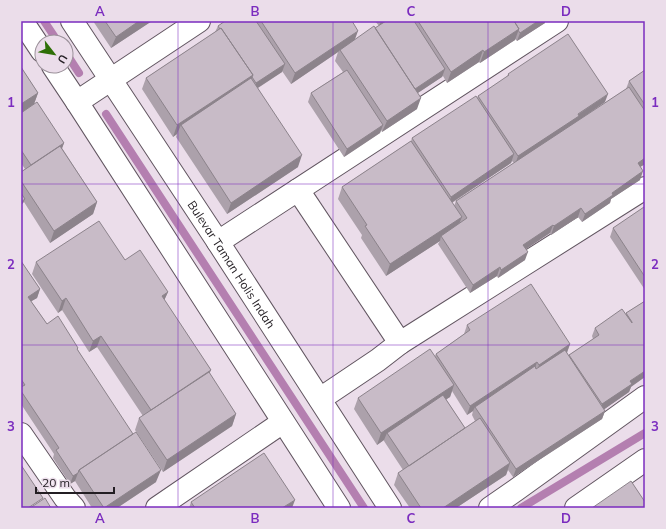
<svg xmlns="http://www.w3.org/2000/svg" width="666" height="529" viewBox="0 0 666 529" font-family="Mulish,sans-serif">
<style>
.lines{fill:none;stroke-linecap:round;stroke-linejoin:round}
.stream{stroke:#b47fb0;stroke-width:8}
.street-casing{stroke:#615560;stroke-width:24}
.street{stroke:#fff;stroke-width:22}
.wall{fill:#aca1ab;fill-rule:evenodd}
.shaded-wall{fill:#8c838b}
.building{fill:#c8bbc7;stroke:#8c838b}
.grid{fill:none;stroke:#7b2cbf;stroke-width:1;stroke-opacity:0.55}
.labels{text-anchor:middle;dominant-baseline:central;stroke-width:3.5;stroke-linejoin:round;paint-order:stroke}
.street-label{font-size:12px;fill:#231e23;stroke:#ebddea}
.neatline{fill:none;stroke:#7b2cbf;stroke-width:1.5}
.grid-label{font-size:13px;text-anchor:middle;font-weight:bold;fill:#7b2cbf}
</style>
<rect width="100%" height="100%" fill="#ebddea"/>
<g class="lines">
<path class="stream" d="M 44,21 L 58,42
M 66,53 L 79,73
M 106,114 L 364,508
M 521,508 L 645,433"/>
<g class="street-casing">
<g id="street">
<path d="M 22,21 L 42,51"/>
<path id="s1" d="M 72,21 L 218,242 L 390,508"/>
<path d="M 53,66 L 77,102 L 339,508"/>
<path d="M 77,102 L 199,21"/>
<path d="M 298,190 L 400,343"/>
<path d="M 218,242 L 557,21"/>
<path d="M 320,399 L 378,360 L 400,343 L 645,188"/>
<path d="M 21,434 L 65,498 L 74,508"/>
<path d="M 157,508 L 283,422"/>
<path d="M 490,508 L 516,490 L 645,397"/>
<path d="M 576,508 L 645,460"/>
</g>
</g>
<use href="#street" class="street"/>
</g>
<path class="wall" d="M 93,21 L 152,21 L 111,48 Z
M 225,21 L 352,21 L 355,40 L 379,26 L 375,21 L 545,21 L 545,23 L 517,41 L 515,39 L 515,40 L 480,63 L 479,62 L 447,83 L 443,76 L 418,93 L 417,109 L 382,132 L 381,130 L 380,133 L 344,157 L 308,102 L 311,93 L 343,72 L 335,61 L 338,52 L 291,84 L 282,71 L 282,72 L 258,88 L 298,167 L 227,214 L 176,137 L 177,134 L 173,137 L 142,89 L 146,78 L 215,32 L 218,26 Z
M 21,67 L 38,93 L 34,104 L 64,143 L 62,148 L 97,202 L 93,214 L 50,243 L 24,202 L 21,205 L 21,172 L 25,169 L 21,163 Z
M 645,70 L 645,164 L 640,167 L 640,180 L 611,199 L 610,203 L 582,222 L 578,217 L 551,235 L 550,233 L 526,249 L 525,260 L 498,278 L 497,276 L 470,293 L 438,244 L 440,241 L 386,276 L 361,238 L 362,235 L 338,199 L 342,187 L 411,141 L 412,138 L 477,98 L 478,96 L 507,77 L 508,74 L 605,102 L 576,122 L 626,89 L 629,81 ZM 512,161 L 514,163 L 456,201 L 454,206 L 452,203 L 511,163 Z
M 645,208 L 645,290 L 610,237 L 613,228 Z
M 125,260 L 168,292 L 164,300 L 211,370 L 209,373 L 236,414 L 232,426 L 163,472 L 135,430 L 139,418 L 143,416 L 97,347 L 89,352 L 62,310 L 58,313 L 32,274 L 36,262 Z
M 21,261 L 40,289 L 37,298 L 31,301 L 47,324 L 78,350 L 156,482 L 117,508 L 92,508 L 75,481 L 70,484 L 53,458 L 54,454 L 21,404 Z
M 645,301 L 631,387 L 629,392 L 604,409 L 605,411 L 602,419 L 513,477 L 508,470 L 506,475 L 456,508 L 410,508 L 394,485 L 398,473 L 403,470 L 384,441 L 384,440 L 377,445 L 354,409 L 358,398 L 435,356 L 436,354 L 464,334 L 467,325 L 570,344 L 567,353 L 569,356 L 569,355 L 593,339 L 592,336 L 595,328 L 626,314 L 626,313 ZM 452,391 L 467,415 L 473,411 L 472,415 L 475,421 L 465,428 L 446,399 L 450,397 Z
M 191,502 L 292,508 L 189,508 Z"/>
<path class="shaded-wall" d="M 139,21 L 152,21 L 111,48 L 116,37 Z
M 381,21 L 386,21 L 379,26 Z
M 538,21 L 545,21 L 545,23 L 517,41 L 520,33 Z
M 519,29 L 515,40 L 480,63 L 484,52 Z
M 358,31 L 354,42 L 340,50 L 338,52 L 291,84 L 295,73 Z
M 483,50 L 479,62 L 447,83 L 451,72 Z
M 285,64 L 282,72 L 253,91 L 256,83 Z
M 445,69 L 442,77 L 410,98 L 414,90 Z
M 253,75 L 248,87 L 181,125 L 177,134 L 173,137 L 177,125 Z
M 38,93 L 34,104 L 21,113 L 21,104 Z
M 608,94 L 605,102 L 515,165 L 518,156 Z
M 421,98 L 417,109 L 382,132 L 387,121 Z
M 383,125 L 380,133 L 344,157 L 347,149 Z
M 64,143 L 61,151 L 28,173 L 31,165 Z
M 514,154 L 511,163 L 448,205 L 451,197 Z
M 302,155 L 298,167 L 227,214 L 231,203 Z
M 645,158 L 645,164 L 634,171 L 638,163 Z
M 643,171 L 640,180 L 611,199 L 610,203 L 582,222 L 585,214 L 612,193 Z
M 25,199 L 23,203 L 21,205 L 21,202 Z
M 97,202 L 93,214 L 50,243 L 54,231 Z
M 581,208 L 578,217 L 551,235 L 554,226 Z
M 462,217 L 457,229 L 441,236 L 440,241 L 386,276 L 390,264 Z
M 553,225 L 550,233 L 520,253 L 523,245 Z
M 528,252 L 525,260 L 498,278 L 501,270 Z
M 500,267 L 497,276 L 470,293 L 473,285 Z
M 40,289 L 37,298 L 25,305 L 28,297 Z
M 168,292 L 163,303 L 162,296 Z
M 66,298 L 62,310 L 58,313 L 62,301 Z
M 101,336 L 97,347 L 89,352 L 93,341 Z
M 570,344 L 567,352 L 536,374 L 539,365 Z
M 537,362 L 534,371 L 475,407 L 473,411 L 467,415 L 470,406 Z
M 211,370 L 206,381 L 146,421 L 151,410 Z
M 645,371 L 645,377 L 631,387 L 629,392 L 599,413 L 602,404 L 630,381 Z
M 454,385 L 450,397 L 390,437 L 387,433 L 384,440 L 377,445 L 381,433 Z
M 605,411 L 602,419 L 513,477 L 516,469 Z
M 236,414 L 232,426 L 163,472 L 167,460 Z
M 510,463 L 506,475 L 456,508 L 443,508 Z
M 161,470 L 156,482 L 117,508 L 104,508 Z
M 78,473 L 75,481 L 70,484 L 73,476 Z
M 295,500 L 292,508 L 282,508 Z"/>
<path class="building" d="M 105,21 L 139,21 L 116,37 Z
M 225,21 L 256,21 L 285,64 L 256,83 L 252,77 L 253,75 L 221,28 L 220,29 L 218,26 Z
M 261,21 L 352,21 L 358,31 L 295,73 Z
M 386,21 L 414,21 L 445,69 L 415,89 L 375,28 Z
M 418,21 L 514,21 L 519,29 L 484,52 L 483,50 L 451,72 Z
M 514,21 L 538,21 L 520,33 L 518,30 L 519,29 Z
M 374,26 L 421,98 L 387,121 L 340,50 Z
M 221,28 L 253,75 L 177,125 L 146,78 Z
M 568,34 L 608,94 L 578,114 L 579,116 L 518,156 L 478,96 L 509,75 L 508,74 Z
M 21,67 L 38,93 L 21,104 Z
M 347,70 L 383,125 L 347,149 L 311,93 Z
M 645,70 L 645,105 L 629,81 Z
M 251,78 L 302,155 L 231,203 L 181,125 Z
M 629,87 L 645,111 L 645,158 L 638,163 L 643,171 L 612,193 L 613,195 L 585,214 L 581,208 L 554,226 L 553,225 L 523,245 L 528,252 L 501,270 L 500,267 L 473,285 L 441,236 L 467,218 L 456,201 Z
M 476,96 L 514,154 L 451,197 L 412,138 Z
M 37,102 L 64,143 L 31,165 L 21,150 L 21,113 Z
M 411,141 L 462,217 L 390,264 L 365,226 L 367,225 L 342,187 Z
M 60,146 L 97,202 L 54,231 L 21,181 L 21,172 Z
M 21,193 L 25,199 L 21,202 Z
M 644,207 L 645,208 L 645,277 L 613,228 Z
M 99,221 L 125,260 L 140,250 L 168,292 L 162,296 L 211,370 L 151,410 L 101,336 L 93,341 L 66,298 L 62,301 L 36,262 Z
M 21,261 L 40,289 L 28,297 L 47,324 L 58,316 L 78,348 L 77,349 L 133,434 L 79,470 L 78,473 L 73,476 L 56,450 L 59,448 L 21,391 L 21,387 L 25,385 L 21,379 Z
M 531,284 L 570,344 L 539,365 L 537,362 L 470,406 L 436,354 L 470,330 L 467,325 Z
M 645,301 L 645,371 L 630,381 L 632,384 L 602,404 L 569,355 L 599,335 L 595,328 L 622,309 L 632,323 L 632,322 L 626,313 Z
M 430,349 L 454,385 L 381,433 L 358,398 Z
M 565,350 L 605,411 L 516,469 L 475,407 L 535,366 L 536,369 Z
M 209,372 L 236,414 L 167,460 L 139,418 Z
M 443,395 L 465,428 L 409,466 L 387,433 Z
M 480,418 L 510,463 L 443,508 L 421,508 L 398,473 Z
M 136,432 L 161,470 L 104,508 L 79,470 Z
M 264,453 L 295,500 L 282,508 L 195,508 L 191,502 Z
M 21,465 L 43,498 L 28,508 L 21,508 Z
M 631,481 L 645,502 L 645,508 L 592,508 Z
M 45,498 L 51,508 L 30,508 Z"/>
<path class="grid" d="M 178,21 L 178,508M 333,21 L 333,508M 488,21 L 488,508M 21,184 L 645,184M 21,345 L 645,345"/>
<g class="labels">
<g class="street-label">
<text stroke="none"><textPath href="#s1" startOffset="291">Bulevar Taman Holis Indah</textPath></text>
</g>
</g>
<rect width="666" height="529" fill="none" stroke="#ebddea" stroke-width="44"/>
<g transform="translate(54 54) rotate(121)"><circle r="19" fill="#ebddea" stroke="#9b919a"/>
<path d="M0-3L7 15L0 10L-7 15Z" fill="#2e6f07"/>
<text y="-6" font-size="11" font-weight="bold" text-anchor="middle" fill="#231e23">U</text>
</g>
<path d="M36 487v6h78v-6" fill="none" stroke="#231e23" stroke-width="2"/>
<text x="42" y="487" font-size="12" fill="#231e23" stroke="#ebddea" stroke-width="3" paint-order="stroke">20 m</text>
<rect x="22" y="22" width="622" height="485" class="neatline"/>
<g class="grid-label">
<text x="100" y="16">A</text>
<text x="255" y="16">B</text>
<text x="411" y="16">C</text>
<text x="566" y="16">D</text>
<text x="11" y="107">1</text>
<text x="655" y="107">1</text>
<text x="11" y="269">2</text>
<text x="655" y="269">2</text>
<text x="11" y="431">3</text>
<text x="655" y="431">3</text>
<text x="100" y="523">A</text>
<text x="255" y="523">B</text>
<text x="411" y="523">C</text>
<text x="566" y="523">D</text>
</g>
</svg>
